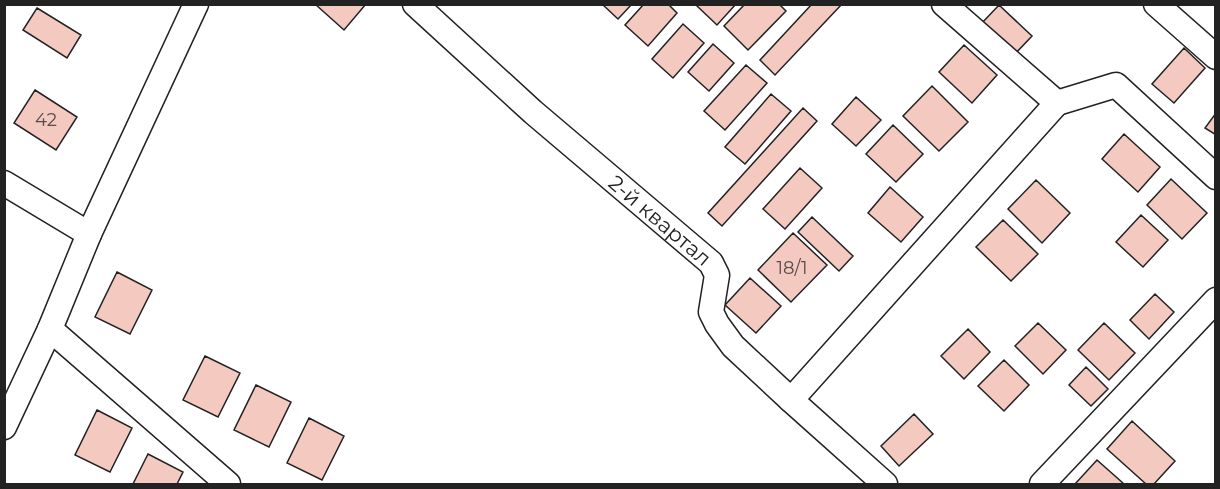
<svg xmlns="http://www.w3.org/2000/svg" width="1220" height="489" viewBox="0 0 1220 489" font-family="Montserrat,sans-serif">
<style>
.building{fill:#f3c9c0;stroke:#222;stroke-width:1.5}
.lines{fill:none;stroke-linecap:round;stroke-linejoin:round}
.minor-casing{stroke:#222;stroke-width:27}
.minor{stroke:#fff;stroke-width:24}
.labels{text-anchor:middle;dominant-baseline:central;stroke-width:4.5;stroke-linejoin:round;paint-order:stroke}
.number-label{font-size:18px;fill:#564c4a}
.street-label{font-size:21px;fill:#222;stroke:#fff}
</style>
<rect width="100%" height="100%" fill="#fff"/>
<path class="building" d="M 315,4 L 366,4 L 344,30 Z
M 602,4 L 632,4 L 618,19 Z
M 644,4 L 668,4 L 677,13 L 648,46 L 625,25 Z
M 699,4 L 736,4 L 717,25 L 697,6 Z
M 745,4 L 779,4 L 786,11 L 748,50 L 724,26 Z
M 812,4 L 842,4 L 775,75 L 760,60 Z
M 999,5 L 1032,36 L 1014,55 L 981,24 Z
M 37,8 L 81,35 L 67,58 L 23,30 Z
M 683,24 L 704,43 L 673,78 L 652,59 Z
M 713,44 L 734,63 L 709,91 L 688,72 Z
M 964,45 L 997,75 L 972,103 L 939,72 Z
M 1184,48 L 1205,68 L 1174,103 L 1152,84 Z
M 746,65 L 767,83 L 725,130 L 704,111 Z
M 932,86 L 968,122 L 939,151 L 903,116 Z
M 35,90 L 77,117 L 56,150 L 14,123 Z
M 771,94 L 791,111 L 745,164 L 725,147 Z
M 856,97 L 881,120 L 856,146 L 832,124 Z
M 803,108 L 817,121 L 722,226 L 708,213 Z
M 1216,113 L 1216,135 L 1205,128 Z
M 893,125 L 923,154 L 896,182 L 866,154 Z
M 1124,134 L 1160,167 L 1138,192 L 1102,159 Z
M 800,168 L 822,188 L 785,229 L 763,209 Z
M 1171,179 L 1207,213 L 1182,239 L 1147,205 Z
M 1036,180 L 1070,213 L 1042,243 L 1008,209 Z
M 890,187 L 923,217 L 901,242 L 868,213 Z
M 1141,215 L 1168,240 L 1143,267 L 1116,242 Z
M 812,217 L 853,256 L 839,271 L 798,232 Z
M 1003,220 L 1038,254 L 1011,281 L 976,247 Z
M 793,233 L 827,265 L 791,302 L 758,270 Z
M 117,272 L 152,290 L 130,334 L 95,317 Z
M 750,278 L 781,306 L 756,333 L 725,305 Z
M 1155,294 L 1174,312 L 1149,339 L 1130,320 Z
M 1038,323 L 1066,350 L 1043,374 L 1015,346 Z
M 1104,323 L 1135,353 L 1109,380 L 1078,350 Z
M 968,329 L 990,352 L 964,379 L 941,356 Z
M 205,356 L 240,373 L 218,417 L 183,400 Z
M 1004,360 L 1029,385 L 1004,411 L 978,386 Z
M 1086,367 L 1108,389 L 1091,406 L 1069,385 Z
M 256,385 L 291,402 L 269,447 L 234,430 Z
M 97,410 L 132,428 L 110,472 L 75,455 Z
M 914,414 L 933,434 L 899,466 L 881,446 Z
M 309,418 L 344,436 L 322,480 L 287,463 Z
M 1132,421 L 1175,461 L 1154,484 L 1146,484 L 1107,449 Z
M 148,454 L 183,472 L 177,484 L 133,484 Z
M 1097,460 L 1124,484 L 1075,484 Z"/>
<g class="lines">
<g class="minor-casing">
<g id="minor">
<path id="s1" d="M 415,4 L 533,112 L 711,263 L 717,275 L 711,312 L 717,324 L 733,346 L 791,400 L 885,484"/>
<path d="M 944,4 L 1057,103 L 1116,85 L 1216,177"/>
<path d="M 1156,4 L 1216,57"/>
<path d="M 4,183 L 89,234"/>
<path d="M 50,329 L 228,484"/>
<path d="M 791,400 L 1057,103"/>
<path d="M 4,427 L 50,329 L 89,234 L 196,4"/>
<path d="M 1042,484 L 1216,300"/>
</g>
</g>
<use href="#minor" class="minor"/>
</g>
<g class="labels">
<g class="number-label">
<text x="46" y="120">42</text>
<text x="792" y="268">18/1</text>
</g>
<g class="street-label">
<text stroke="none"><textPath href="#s1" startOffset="327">2-й квартал</textPath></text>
</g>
</g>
<rect width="1220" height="489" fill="none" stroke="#222222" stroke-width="12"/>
</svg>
